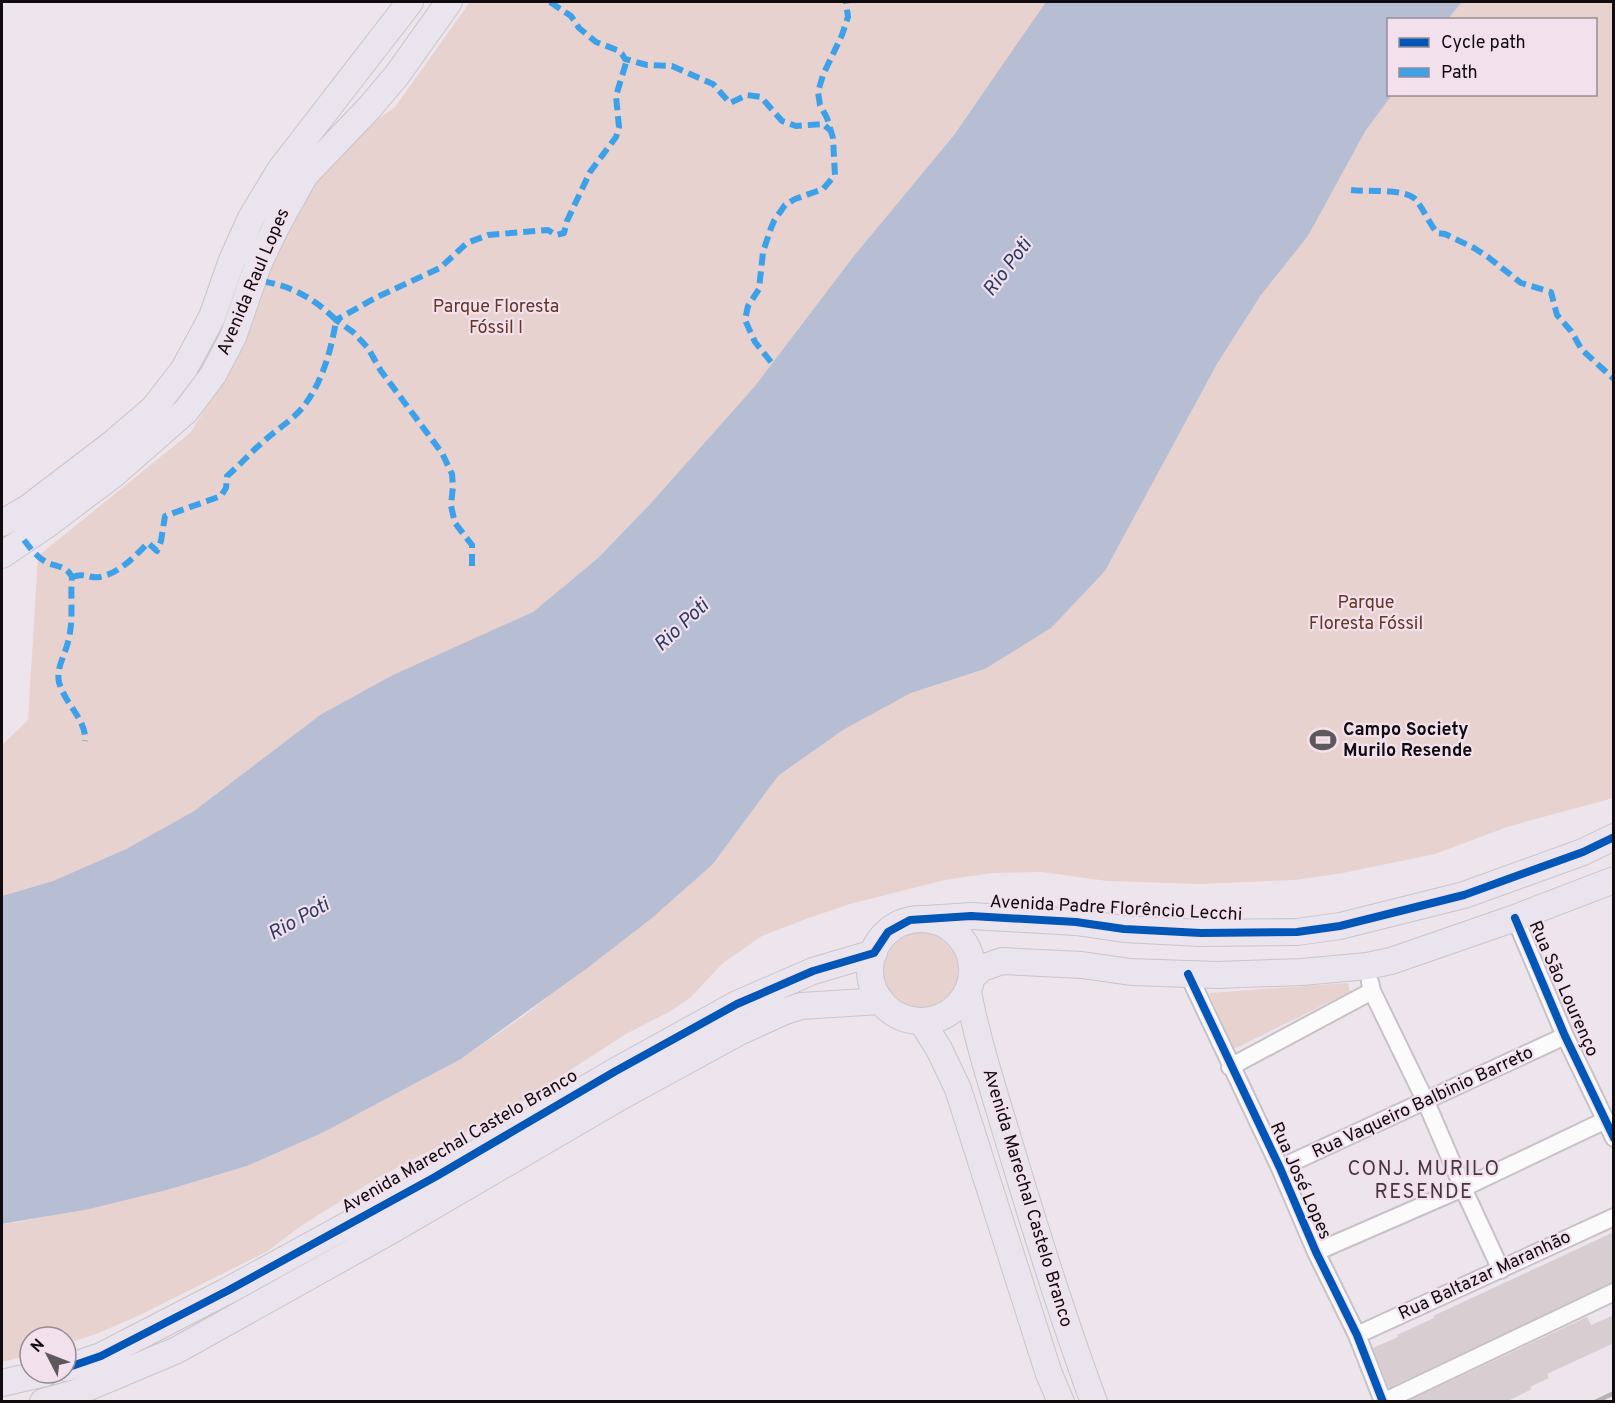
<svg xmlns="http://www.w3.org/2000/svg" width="1615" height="1403" viewBox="0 0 1615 1403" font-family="Overpass,sans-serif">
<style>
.green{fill:#e7d2cf}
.water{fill:#b7bed3}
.building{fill:#d8cdd1}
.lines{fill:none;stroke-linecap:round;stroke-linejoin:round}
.street-casing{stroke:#c8c1c6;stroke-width:20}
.primary-casing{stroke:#c9c5c8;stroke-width:28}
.street{stroke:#fcfbfc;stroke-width:16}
.primary{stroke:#e9e4ed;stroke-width:26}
.rail{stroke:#b4b2b4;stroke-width:4.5}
.quiet{stroke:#3da1ea;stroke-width:6;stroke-dasharray:12 6;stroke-linecap:butt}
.cycleway-casing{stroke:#f2e1ed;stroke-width:11}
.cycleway{stroke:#0057b8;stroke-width:8}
.labels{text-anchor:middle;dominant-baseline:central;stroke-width:4.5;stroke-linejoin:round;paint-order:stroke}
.street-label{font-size:18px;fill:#100b0f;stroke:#f2e1ed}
.park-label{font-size:18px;fill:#643724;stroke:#f2e1ed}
.poi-label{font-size:18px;font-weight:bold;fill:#100b0f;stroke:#f2e1ed;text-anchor:start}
.water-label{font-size:20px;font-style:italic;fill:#2a3a62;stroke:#f2e1ed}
.neighbourhood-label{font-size:20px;letter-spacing:1.5px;fill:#443741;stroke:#f2e1ed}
</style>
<rect width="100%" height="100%" fill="#eee5ec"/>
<path class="green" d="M 470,2 L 1047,2 L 954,135 L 853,257 L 755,386 L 651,503 L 598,558 L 533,612 L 320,715 L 194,811 L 126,849 L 53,881 L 2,896 L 2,745 L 28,720 L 38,556 L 190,433 L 225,379 L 247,338 L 281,236 L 301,199 L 357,134 L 395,107 Z
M 1462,2 L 1613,2 L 1613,798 L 1507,827 L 1435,854 L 1343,873 L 1295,880 L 1200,884 L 1107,881 L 1042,872 L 992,873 L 945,880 L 850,904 L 806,919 L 762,936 L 723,963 L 690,998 L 669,1012 L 626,1034 L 505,1112 L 379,1177 L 304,1224 L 266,1252 L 140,1315 L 96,1334 L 66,1344 L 66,1337 L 30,1337 L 30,1355 L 2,1362 L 2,1224 L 14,1223 L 167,1190 L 247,1166 L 324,1132 L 461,1059 L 525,1015 L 713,864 L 778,776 L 843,730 L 911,693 L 985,669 L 1105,571 L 1217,364 L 1261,295 L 1308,236 L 1366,130 L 1392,95 L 1596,94 L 1596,20 L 1448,19 Z
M881 970a41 41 0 1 1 82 0a41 41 0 1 1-82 0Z
M 1348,983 L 1350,992 L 1234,1049 L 1209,993 Z"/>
<path class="water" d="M 1046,2 L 1462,2 L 1448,19 L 1388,20 L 1388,94 L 1392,95 L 1366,130 L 1308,236 L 1261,295 L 1217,364 L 1105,571 L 1051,628 L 985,669 L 911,693 L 843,730 L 778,776 L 713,864 L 652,918 L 586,969 L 461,1059 L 324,1132 L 247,1166 L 167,1190 L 89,1209 L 2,1224 L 2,896 L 53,881 L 126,849 L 194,811 L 320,715 L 393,675 L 533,612 L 598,558 L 651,503 L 755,386 L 853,257 L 954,135 Z"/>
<path class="building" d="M 1614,1232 L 1614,1282 L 1389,1388 L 1373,1348 L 1398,1337 L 1397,1335 L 1434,1318 L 1433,1316 Z
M 1614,1315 L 1614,1343 L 1547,1374 L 1549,1378 L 1530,1387 L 1532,1389 L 1508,1401 L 1408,1401 L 1587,1317 L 1591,1325 Z"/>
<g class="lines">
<g class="street-casing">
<path id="street" d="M 1515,918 L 1565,1036 L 1614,1138
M 1188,974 L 1280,1168 L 1316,1252 L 1357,1335 L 1383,1401
M 1372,991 L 1426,1102 L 1463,1188 L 1501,1270
M 1230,1067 L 1372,991 L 1370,982
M 1280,1168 L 1565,1036
M 1316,1252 L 1463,1188 L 1606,1120
M 1357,1335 L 1614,1217
M 1383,1402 L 1614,1292"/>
</g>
<g class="primary-casing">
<path id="primary" d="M 2,523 L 28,508 L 112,444 L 153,409 L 184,369 L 212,317 L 232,260 L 251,218 L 280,170 L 410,2
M 2,555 L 45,526 L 114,474 L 186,411 L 213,375 L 233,337 L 258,265 L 275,229 L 305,175 L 370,107 L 397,75 L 449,2
M 926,919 L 971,916 L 1076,922 L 1124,929 L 1201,933 L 1297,932 L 1340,926 L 1464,895 L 1583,852 L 1614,837
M870 970a51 51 0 1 1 102 0a51 51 0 1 1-102 0Z
M 972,977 L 982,968 L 1002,961 L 1082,965 L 1131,972 L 1217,975 L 1302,972 L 1367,966 L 1391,961 L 1515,918 L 1614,880
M 968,992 C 978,1043 994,1092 1009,1142 C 1035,1229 1062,1316 1094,1402
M 922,1022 L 939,1049 L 958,1089 L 1049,1374 L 1061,1402
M 66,1368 L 101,1356 L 229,1290 L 435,1177 L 614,1072 L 737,1004 L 813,971 L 874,953
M 2,1383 L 45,1373
M 43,1402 L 75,1393 L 177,1350 L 392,1230 L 620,1097 L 739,1032 L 783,1012 L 801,1006 L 881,1001"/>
</g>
<use href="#street" class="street"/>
<use href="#primary" class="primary"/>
<path class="rail" d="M 1595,1402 L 1614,1393"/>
<path class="quiet" d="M 550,2 L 571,16 L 579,28 L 596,42 L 617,50 L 622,54 L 625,59 L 647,65 L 672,66 L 713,84 L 730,103 L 747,95 L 761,97 L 782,121 L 796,126 L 823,124 L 831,131
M 1351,190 C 1367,192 1406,188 1416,200 C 1424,210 1429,223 1437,233 L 1445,234 L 1474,248 L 1488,257 L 1521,283 L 1551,292 L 1557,315 L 1571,331 L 1582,350 L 1614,379
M 771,362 L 755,342 L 745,320 L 748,306 L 759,289 L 763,252 L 771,228 L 774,221 L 785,205 L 795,199 L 823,189 L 835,175 L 833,138 L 827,118 L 820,105 L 818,92 L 823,75 L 842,35 L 848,17 L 846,2
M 24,540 C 30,548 37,557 46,562 C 56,567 66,565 72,577 C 70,598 74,620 68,642 C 65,655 56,668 59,682 C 64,703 87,720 85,741
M 472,566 L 472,545 L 455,523 L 451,506 L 453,486 L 452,474 L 442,453 L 381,371 L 368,348 L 353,332 L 336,320 L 377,297 L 440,268 L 467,243 L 488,235 L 548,230 L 556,235 L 564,233 L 567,221 L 590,172 L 616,137 L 619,127 L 616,96 L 626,63 L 625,59
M 72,577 C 85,572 89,579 100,577 C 120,573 135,556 148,543 L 157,551 L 161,541 L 165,516 L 221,496 L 226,488 L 227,476 C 240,465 251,452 264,441 C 278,428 295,419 306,403 C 323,380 332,347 336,320 C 316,300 294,287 266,282"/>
<g class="cycleway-casing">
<path id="cycleway" d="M 1515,918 L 1565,1036 L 1614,1138
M 1188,974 L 1280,1168 L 1316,1252 L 1357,1335 L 1383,1402
M 66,1368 L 101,1356 L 229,1290 L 435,1177 L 614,1072 L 737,1004 L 813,971 L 874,953 L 888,932 L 910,920 L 971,916 L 1076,922 L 1124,929 L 1201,933 L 1297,932 L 1340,926 L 1464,895 L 1583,852 L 1614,837"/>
</g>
<use href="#cycleway" class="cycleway"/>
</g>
<defs>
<g id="stadium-bare" transform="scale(2.07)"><path d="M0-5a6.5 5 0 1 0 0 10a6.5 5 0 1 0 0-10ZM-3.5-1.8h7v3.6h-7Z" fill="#5e575c" stroke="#f2e1ed" stroke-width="2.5" paint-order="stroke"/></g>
</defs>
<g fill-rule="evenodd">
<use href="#stadium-bare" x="1323" y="740"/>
</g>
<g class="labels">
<g class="street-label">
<text transform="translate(254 282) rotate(-67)">Avenida Raul Lopes</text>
<text transform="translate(1116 909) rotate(3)">Avenida Padre Florêncio Lecchi</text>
<text transform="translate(1563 989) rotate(66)">Rua São Lourenço</text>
<text transform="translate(1423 1103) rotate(-25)">Rua Vaqueiro Balbinio Barreto</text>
<text transform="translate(460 1142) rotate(-30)">Avenida Marechal Castelo Branco</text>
<text transform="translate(1300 1181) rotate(66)">Rua José Lopes</text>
<text transform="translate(1027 1198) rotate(73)">Avenida Marechal Castelo Branco</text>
<text transform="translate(1485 1276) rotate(-25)">Rua Baltazar Maranhão</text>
</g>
<g class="park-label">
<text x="496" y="307">Parque Floresta<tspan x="496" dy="21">Fóssil I</tspan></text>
<text x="1366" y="603">Parque<tspan x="1366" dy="21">Floresta Fóssil</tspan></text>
</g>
<g class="poi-label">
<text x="1343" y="730">Campo Society<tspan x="1343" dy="21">Murilo Resende</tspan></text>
</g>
<g class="water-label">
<text transform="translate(1008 268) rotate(-53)">Rio Poti</text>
<text transform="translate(682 626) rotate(-43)">Rio Poti</text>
<text transform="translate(299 920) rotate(-29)">Rio Poti</text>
</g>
<g class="neighbourhood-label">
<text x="1424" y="1170">CONJ. MURILO<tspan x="1424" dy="23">RESENDE</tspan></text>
</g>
</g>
<rect width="1615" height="1403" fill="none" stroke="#100b0f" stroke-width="6"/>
<rect x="1387" y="18" width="210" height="78" fill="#f2e1ed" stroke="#988b94" stroke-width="1.5"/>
<rect x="1399" y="38" width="30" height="9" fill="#0057b8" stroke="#988b94" stroke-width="1.5"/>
<text x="1441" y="48" font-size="18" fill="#100b0f">Cycle path</text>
<rect x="1399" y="68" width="30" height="9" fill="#3da1ea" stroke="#988b94" stroke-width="1.5"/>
<text x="1441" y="78" font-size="18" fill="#100b0f">Path</text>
<g transform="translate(48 1355) rotate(312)"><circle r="28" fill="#f2e1ed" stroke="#988b94" stroke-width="1.5"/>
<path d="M0-4.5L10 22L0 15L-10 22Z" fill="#5e575c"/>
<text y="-9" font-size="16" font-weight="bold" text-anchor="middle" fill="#100b0f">N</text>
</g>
</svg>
